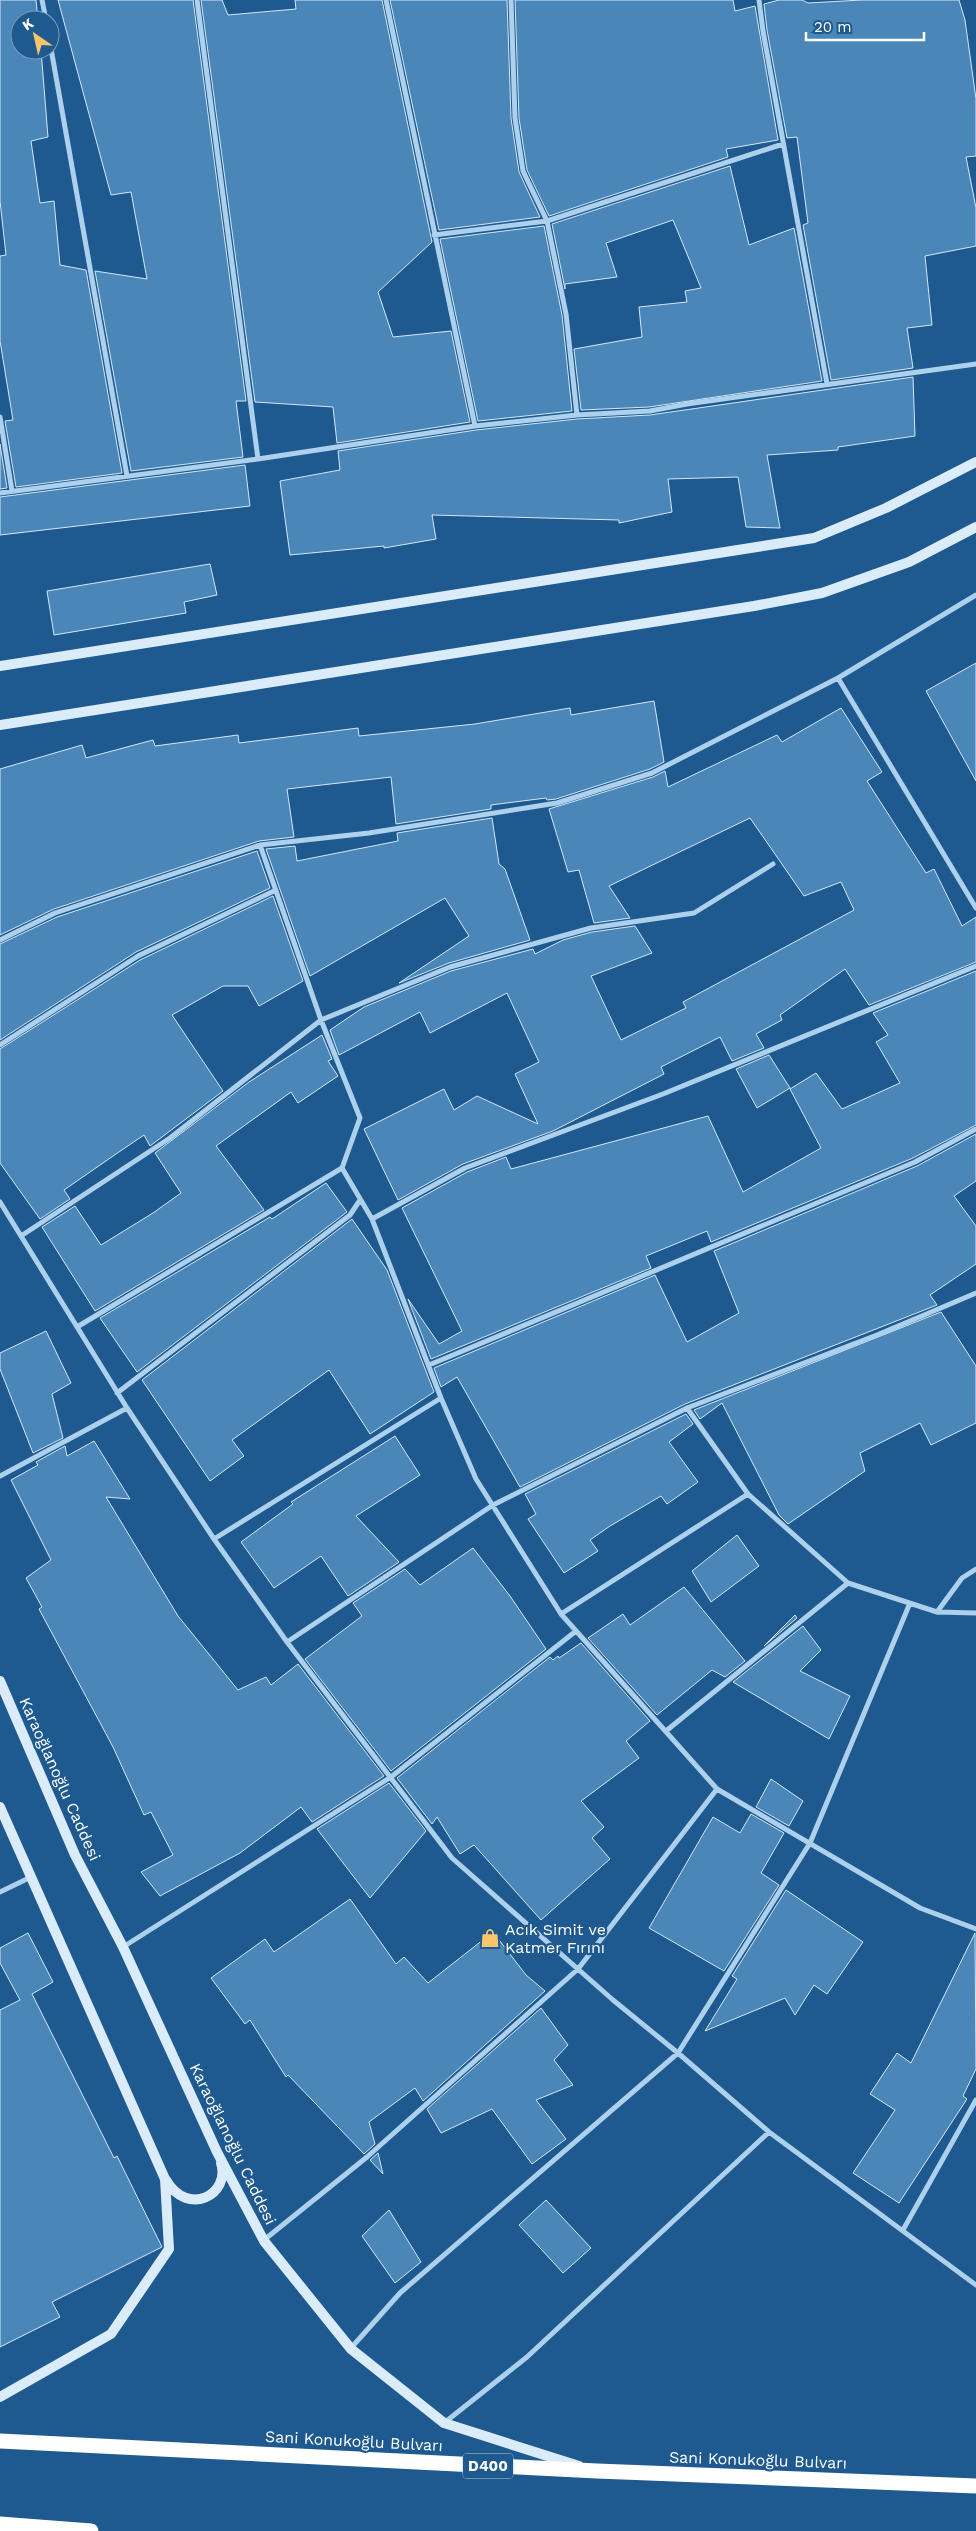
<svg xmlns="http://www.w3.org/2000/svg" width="976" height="2531" viewBox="0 0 976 2531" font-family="'Work Sans',sans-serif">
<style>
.building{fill:#4a86b8;stroke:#d3e8fa}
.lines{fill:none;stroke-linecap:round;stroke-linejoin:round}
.street{stroke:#add0ed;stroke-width:5}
.secondary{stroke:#daebfa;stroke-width:10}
.highway{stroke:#fff;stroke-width:15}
.labels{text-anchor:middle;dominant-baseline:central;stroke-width:4.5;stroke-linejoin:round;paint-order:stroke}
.shield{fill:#1e5a90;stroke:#bccede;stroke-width:1}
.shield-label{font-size:15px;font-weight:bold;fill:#fff}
.street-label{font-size:16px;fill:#fff;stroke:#1e5a90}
.poi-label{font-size:16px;fill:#fff;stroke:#1e5a90;text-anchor:start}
</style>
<rect width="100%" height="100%" fill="#1e5a90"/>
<path class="building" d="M 0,0 L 36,0 L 38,20 L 20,20 L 20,50 L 41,50 L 48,137 L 31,141 L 40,203 L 54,201 L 60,265 L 86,270 L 122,473 L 16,487 L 5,421 L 13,420 L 0,341 L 0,256 L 6,255 L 0,201 Z
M 58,0 L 193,0 L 246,401 L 236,401 L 243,457 L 131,471 L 95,271 L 147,279 L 131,192 L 111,195 Z
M 201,0 L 222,0 L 228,15 L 296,9 L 295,0 L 382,0 L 432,242 L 378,292 L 393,337 L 451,331 L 470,422 L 337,443 L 333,407 L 255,402 Z
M 390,0 L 507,0 L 511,118 L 519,172 L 540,217 L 439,230 Z
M 515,0 L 733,0 L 735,11 L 755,6 L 778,140 L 726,149 L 728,157 L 549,216 L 527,170 L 519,118 Z
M 779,0 L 802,0 L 808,3 L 862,0 L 959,0 L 965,20 L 976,99 L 976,156 L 966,157 L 976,208 L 976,246 L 925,256 L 932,325 L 907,328 L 913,368 L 831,380 L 803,225 L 808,223 L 797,137 L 787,138 L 767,30 L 764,4 Z
M 730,166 L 749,245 L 794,228 L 822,381 L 649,407 L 581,410 L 574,349 L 642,337 L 639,307 L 687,302 L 685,291 L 701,288 L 673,220 L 606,243 L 617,277 L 565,284 L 565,289 L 552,224 Z
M 544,226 L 562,315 L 572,411 L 478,421 L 440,239 Z
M 913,377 L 915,436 L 838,447 L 838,450 L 767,455 L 780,528 L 746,527 L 738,477 L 668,479 L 672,512 L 619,523 L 619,520 L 432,515 L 436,539 L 384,548 L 384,546 L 290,555 L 280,481 L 340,470 L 338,451 L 476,430 L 577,419 L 650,415 Z
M 0,444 L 7,488 L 0,489 Z
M 245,465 L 250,506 L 0,535 L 0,497 Z
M 210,564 L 217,595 L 184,602 L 186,613 L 54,635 L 47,591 Z
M 976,663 L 976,781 L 926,691 Z
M 654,701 L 664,762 L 650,769 L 556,799 L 547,800 L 546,798 L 491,805 L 491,809 L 396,824 L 391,777 L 287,789 L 294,837 L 259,841 L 54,909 L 0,935 L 0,769 L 82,745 L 86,758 L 153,740 L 155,746 L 238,735 L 239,743 L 358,728 L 359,736 L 475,724 L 570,708 L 571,715 Z
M 841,708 L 882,772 L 867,781 L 926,873 L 934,869 L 962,926 L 976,917 L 976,962 L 869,1005 L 845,969 L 780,1015 L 782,1020 L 756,1034 L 764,1048 L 732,1061 L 720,1037 L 661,1067 L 664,1074 L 553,1131 L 463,1164 L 398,1200 L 364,1129 L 444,1089 L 454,1110 L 477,1096 L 538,1124 L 515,1074 L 539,1062 L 507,993 L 430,1033 L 420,1012 L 339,1055 L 330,1030 L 364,1007 L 451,971 L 533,949 L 535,954 L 563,940 L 592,932 L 635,926 L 652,953 L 591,976 L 621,1040 L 686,1008 L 683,1002 L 854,910 L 841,882 L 804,896 L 750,818 L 609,886 L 630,918 L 594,923 L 579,870 L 568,872 L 549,809 L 653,777 L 665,771 L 668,787 L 777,735 L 782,742 Z
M 492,818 L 499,864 L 505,869 L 530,940 L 449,963 L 399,983 L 469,936 L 445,898 L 310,976 L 266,849 L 295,846 L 297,861 L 398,841 L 397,833 Z
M 257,851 L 270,888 L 136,952 L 0,1040 L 0,944 L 57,917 Z
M 273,896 L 303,981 L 259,1006 L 248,986 L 223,986 L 172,1015 L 223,1091 L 150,1146 L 144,1135 L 116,1154 L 64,1190 L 70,1199 L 40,1219 L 0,1163 L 0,1049 L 140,960 Z
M 976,971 L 976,1125 L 913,1158 L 711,1242 L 707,1231 L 646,1256 L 651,1268 L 431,1359 L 408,1299 L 439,1344 L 462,1331 L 402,1208 L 467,1172 L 506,1157 L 511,1169 L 708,1116 L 743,1192 L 821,1148 L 790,1089 L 816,1073 L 842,1109 L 900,1083 L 876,1042 L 888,1035 L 873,1013 Z
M 322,1035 L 332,1059 L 328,1061 L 338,1076 L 298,1103 L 291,1092 L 216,1146 L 264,1210 L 95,1311 L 42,1227 L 75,1206 L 101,1245 L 153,1213 L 181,1193 L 155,1153 L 249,1082 Z
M 769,1055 L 790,1088 L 757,1108 L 736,1069 Z
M 976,1134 L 976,1181 L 954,1196 L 976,1226 L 976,1264 L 930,1295 L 937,1305 L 685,1404 L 520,1487 L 457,1377 L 441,1387 L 434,1368 L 655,1275 L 687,1342 L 739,1313 L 714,1251 L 917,1166 Z
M 326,1183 L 347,1212 L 137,1372 L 100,1318 L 270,1217 L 272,1219 Z
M 352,1219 L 387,1270 L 434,1392 L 370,1434 L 329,1370 L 232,1440 L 244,1456 L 210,1481 L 142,1380 Z
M 941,1312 L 976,1366 L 976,1423 L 931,1445 L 920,1423 L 860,1453 L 865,1471 L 788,1524 L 779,1515 L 722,1403 L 700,1419 L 694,1410 Z
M 46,1331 L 71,1383 L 52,1394 L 63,1438 L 33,1453 L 0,1369 L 0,1353 Z
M 686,1414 L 693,1424 L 669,1442 L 698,1482 L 667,1504 L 661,1496 L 610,1526 L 590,1540 L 598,1551 L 564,1573 L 528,1519 L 536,1514 L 525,1494 Z
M 395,1436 L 420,1475 L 356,1516 L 399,1562 L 348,1596 L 321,1556 L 274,1588 L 241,1542 L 293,1504 L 291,1502 Z
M 94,1441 L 130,1499 L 106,1497 L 178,1616 L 238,1690 L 266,1677 L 271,1685 L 298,1664 L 384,1776 L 312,1822 L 301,1807 L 240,1853 L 160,1896 L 141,1872 L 173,1855 L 151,1812 L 144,1815 L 113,1747 L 39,1609 L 42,1607 L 26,1578 L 51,1560 L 11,1480 L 38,1465 L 36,1462 L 65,1446 L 67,1456 Z
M 737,1535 L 759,1566 L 711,1602 L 692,1571 Z
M 473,1548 L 510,1596 L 546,1649 L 391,1771 L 305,1659 L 362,1616 L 353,1603 L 405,1569 L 420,1585 Z
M 684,1587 L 745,1661 L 725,1677 L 712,1670 L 657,1715 L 588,1638 L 623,1614 L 630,1625 Z
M 795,1615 L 797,1618 L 764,1646 Z
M 803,1626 L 821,1650 L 800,1671 L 850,1696 L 829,1739 L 733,1682 Z
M 581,1643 L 650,1721 L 626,1741 L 639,1758 L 581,1801 L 604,1827 L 592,1838 L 610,1859 L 541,1920 L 474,1845 L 460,1854 L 437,1817 L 432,1824 L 397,1778 L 550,1657 L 553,1660 L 558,1656 L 559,1658 Z
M 771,1779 L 803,1801 L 789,1826 L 756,1807 Z
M 389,1783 L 426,1831 L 370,1898 L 317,1829 Z
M 751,1814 L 784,1833 L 761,1873 L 779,1885 L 724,1971 L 649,1928 L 713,1817 L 740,1833 Z
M 786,1890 L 863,1942 L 827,1994 L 814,1985 L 795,2015 L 785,1998 L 705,2031 L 737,1979 L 732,1976 Z
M 350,1899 L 396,1964 L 404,1957 L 428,1983 L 493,1932 L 526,1975 L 545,1991 L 423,2101 L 415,2088 L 369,2122 L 375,2144 L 364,2154 L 288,2075 L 286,2077 L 250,2020 L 245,2024 L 211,1978 L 265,1939 L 274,1952 Z
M 28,1933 L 53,1982 L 32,1994 L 114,2158 L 117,2156 L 162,2247 L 52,2302 L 60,2317 L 0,2347 L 0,2010 L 20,2000 L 0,1963 L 0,1948 Z
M 975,1933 L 976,2069 L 963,2096 L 967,2099 L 899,2203 L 853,2173 L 895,2110 L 870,2094 L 897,2053 L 911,2063 Z
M 541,2008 L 568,2045 L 554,2060 L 573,2085 L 536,2100 L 566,2139 L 532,2164 L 492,2109 L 441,2133 L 427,2109 Z
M 378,2153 L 383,2174 L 370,2160 Z
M 546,2200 L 591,2248 L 563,2273 L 519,2225 Z
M 389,2210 L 421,2262 L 395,2283 L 362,2236 Z"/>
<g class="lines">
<path class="street" d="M 42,0 L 46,20
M 197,0 L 258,459
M 386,0 L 475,426 L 577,415 L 650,411 L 687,404 L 976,364
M 511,0 L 515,118 L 523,171 L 547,221 L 566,314 L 577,415
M 759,0 L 763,31 L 827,384
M 50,43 L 127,476
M 434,235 L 547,221 L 783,144
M 0,417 L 12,491
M 0,493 L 258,459 L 475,426
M 838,678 L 976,908
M 260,845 L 321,1020 L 360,1118 L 342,1168 L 372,1219 L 441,1398 L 476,1479 L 561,1614 L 717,1789 L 920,1908 L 976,1929
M 0,940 L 55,913 L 260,845 L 369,833 L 557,803 L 652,773 L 838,678 L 976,595
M 0,1045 L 138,956 L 276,890
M 0,1202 L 127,1408 L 214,1539 L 287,1642 L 452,1858 L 613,2000 L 678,2053 L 769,2132 L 976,2285
M 372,1219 L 465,1168 L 663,1094 L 976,966
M 21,1236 L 170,1138 L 321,1020 L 450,967 L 591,928 L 694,913 L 773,864
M 77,1327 L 342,1168
M 429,1365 L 915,1162 L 976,1129
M 117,1393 L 350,1215 L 360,1200
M 687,1408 L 748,1494 L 848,1583 L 937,1612 L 976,1613
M 0,1476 L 127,1408
M 214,1539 L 441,1398
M 937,1612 L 962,1578 L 976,1569
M 561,1614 L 748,1494
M 287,1642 L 493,1505 L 687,1408 L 877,1335 L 976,1293
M 666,1731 L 848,1583
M 0,1892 L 31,1877
M 123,1947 L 391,1777 L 576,1631
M 903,2230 L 976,2100
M 264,2240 L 367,2157 L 578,1969 L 717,1789
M 351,2348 L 400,2293 L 678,2053 L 810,1843 L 910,1603
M 444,2423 L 527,2357 L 769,2132"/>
<path class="secondary" d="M 0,666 L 814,538 L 886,508 L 976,462
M 0,725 L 754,606 L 822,593 L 909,562 L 976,527
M 0,1681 L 75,1855 L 123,1947 L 217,2152 L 264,2241 L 351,2349 L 444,2423 L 579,2466
M 0,1807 L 165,2179 L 169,2249 L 111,2334 L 0,2397
M 166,2180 C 188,2218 231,2194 221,2163"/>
<path class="highway" d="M 0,2441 L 597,2471 L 976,2486
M 0,2524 L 91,2531"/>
</g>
<defs>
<g id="shop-bare" transform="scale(1.5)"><path d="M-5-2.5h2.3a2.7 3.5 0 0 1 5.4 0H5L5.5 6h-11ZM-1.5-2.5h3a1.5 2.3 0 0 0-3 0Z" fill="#fcc56c" stroke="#1e5a90" stroke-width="2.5" paint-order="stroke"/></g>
</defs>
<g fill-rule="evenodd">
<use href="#shop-bare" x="490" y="1938"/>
</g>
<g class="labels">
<rect class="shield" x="463" y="2453.5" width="50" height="25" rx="4"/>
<g class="shield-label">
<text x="488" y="2466">D400</text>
</g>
<g class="street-label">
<text transform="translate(60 1779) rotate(66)">Karaoğlanoğlu Caddesi</text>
<text transform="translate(233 2144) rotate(64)">Karaoğlanoğlu Caddesi</text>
<text transform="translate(354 2441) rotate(3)">Sani Konukoğlu Bulvarı</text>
<text transform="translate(758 2460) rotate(2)">Sani Konukoğlu Bulvarı</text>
</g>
<g class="poi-label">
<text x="505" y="1929">Acık Simit ve<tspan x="505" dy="18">Katmer Fırını</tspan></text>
</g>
</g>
<g transform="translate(35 35) rotate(326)"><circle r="24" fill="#1e5a90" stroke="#789cbc"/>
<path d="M0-4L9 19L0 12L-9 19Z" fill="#fcc56c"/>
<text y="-8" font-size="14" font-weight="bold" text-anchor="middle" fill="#ffffff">K</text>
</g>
<path d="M806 32v8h118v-8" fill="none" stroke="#ffffff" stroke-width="2.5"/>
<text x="814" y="32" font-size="15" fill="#ffffff" stroke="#1e5a90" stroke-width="4" paint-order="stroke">20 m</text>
</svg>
